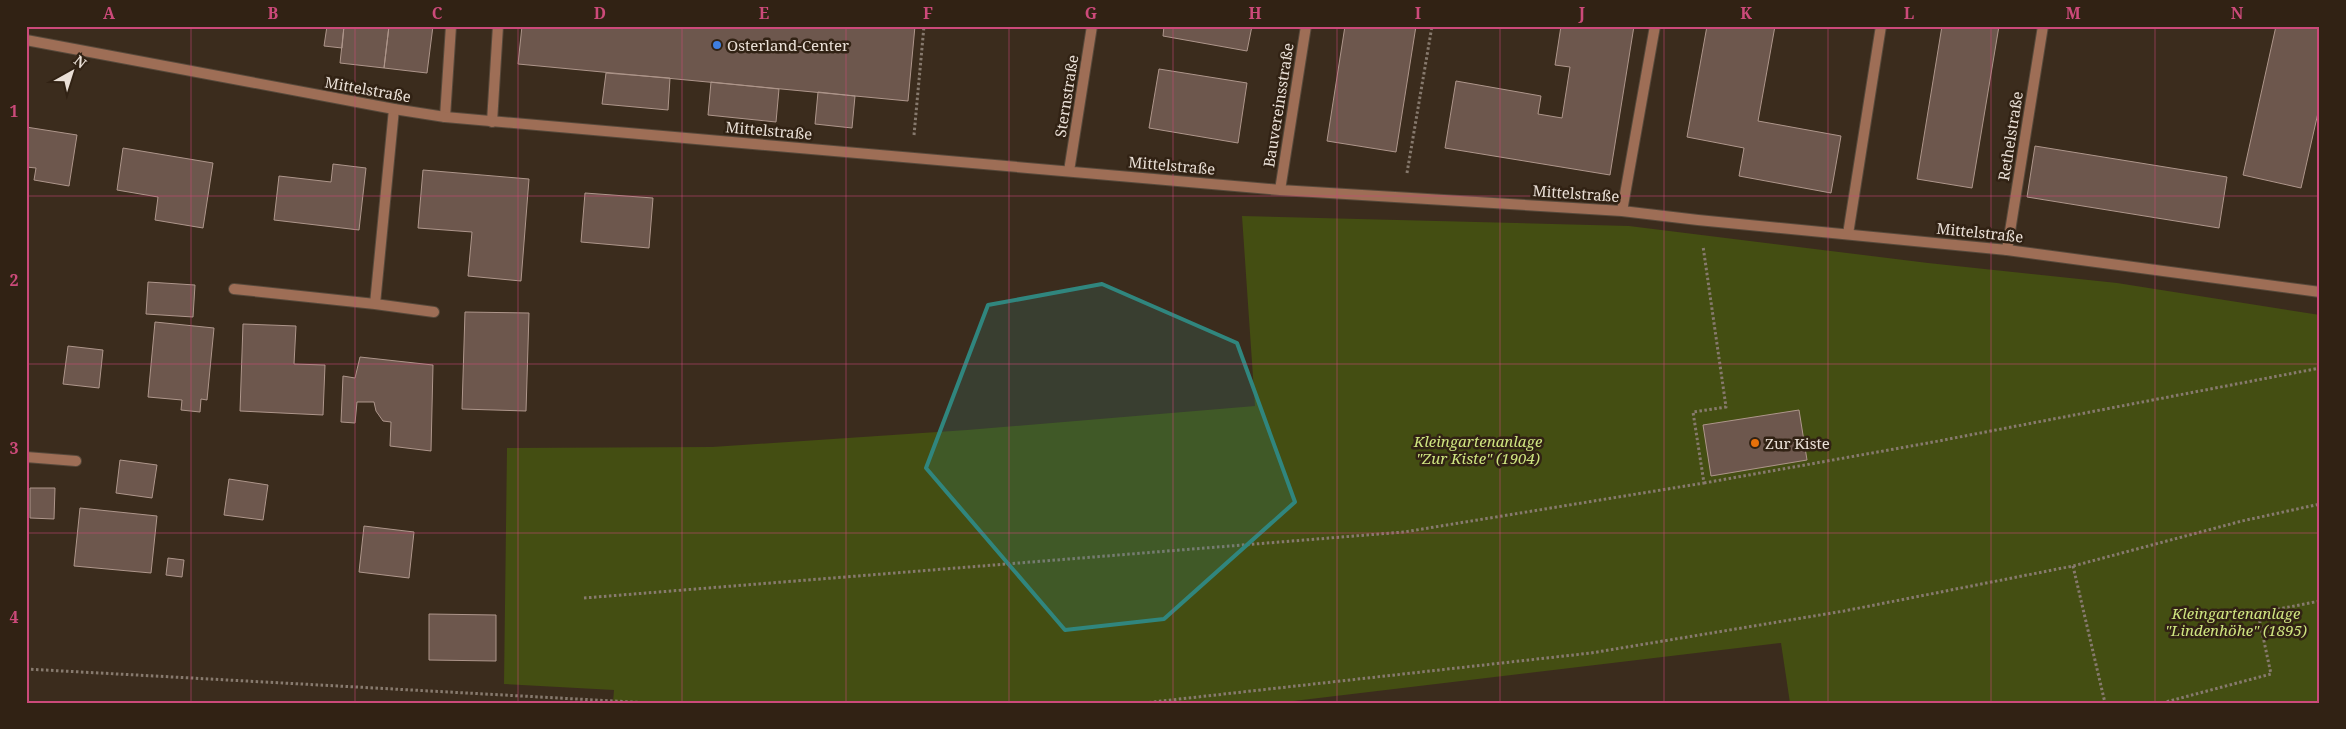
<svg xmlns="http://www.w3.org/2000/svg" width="2346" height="729" viewBox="0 0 2346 729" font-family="'Noto Serif',serif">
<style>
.green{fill:#444e12}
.building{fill:#6d574d;stroke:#ae968b}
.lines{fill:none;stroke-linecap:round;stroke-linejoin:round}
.service-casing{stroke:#57493b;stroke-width:12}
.minor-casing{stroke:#57493b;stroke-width:12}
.path{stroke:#877a6e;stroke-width:3;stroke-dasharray:2.5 2.5;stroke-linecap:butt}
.service{stroke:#9e6e56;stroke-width:10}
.minor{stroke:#9e6e56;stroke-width:10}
.marked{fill:#30867e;fill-opacity:0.2;stroke:#30867e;stroke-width:4;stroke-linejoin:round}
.grid{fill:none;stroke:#cc4a7a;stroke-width:1;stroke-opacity:0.55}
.shop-dot{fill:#3f7fe0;stroke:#312214;stroke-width:2}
.food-dot{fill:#e8710a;stroke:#312214;stroke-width:2}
.labels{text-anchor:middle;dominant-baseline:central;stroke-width:5;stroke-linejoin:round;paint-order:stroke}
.poi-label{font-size:15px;fill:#eae0d7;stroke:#312214;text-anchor:start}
.street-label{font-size:15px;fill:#eae0d7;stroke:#312214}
.park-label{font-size:15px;font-style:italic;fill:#cfe580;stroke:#312214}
.neatline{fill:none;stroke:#cc4a7a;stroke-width:2}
.grid-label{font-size:16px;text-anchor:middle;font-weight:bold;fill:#cc4a7a}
</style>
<rect width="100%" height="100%" fill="#3b2c1d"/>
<path class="green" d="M 1242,216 L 1629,226 L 1928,263 L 2117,283 L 2320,315 L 2320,703 L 1790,703 L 1781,643 L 1277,703 L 613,703 L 614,690 L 504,684 L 507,448 L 712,447 L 967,430 L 1255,406 Z"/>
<path class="building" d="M 327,26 L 344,26 L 342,48 L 324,46 Z
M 344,26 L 389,26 L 384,68 L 340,63 Z
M 389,26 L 433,26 L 427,73 L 384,68 Z
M 522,26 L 915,26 L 908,101 L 518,64 Z
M 1164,26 L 1252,26 L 1247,51 L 1163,36 Z
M 1345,26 L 1416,26 L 1396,152 L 1327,141 Z
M 1561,26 L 1634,26 L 1610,175 L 1445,148 L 1456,81 L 1541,96 L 1538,114 L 1562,118 L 1570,67 L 1555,65 Z
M 1707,26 L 1775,26 L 1758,121 L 1841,136 L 1831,193 L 1739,176 L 1744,148 L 1687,137 Z
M 1942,26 L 1999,26 L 1972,188 L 1917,179 Z
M 2276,26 L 2320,26 L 2320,104 L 2301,188 L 2243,175 Z
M 1159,69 L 1247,83 L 1238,143 L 1149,128 Z
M 606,73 L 670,78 L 668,110 L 602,104 Z
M 711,82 L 779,89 L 776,122 L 708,115 Z
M 818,92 L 855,96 L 852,128 L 815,124 Z
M 26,127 L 77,135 L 69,186 L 34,180 L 36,168 L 26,167 Z
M 2035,146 L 2227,177 L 2219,228 L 2027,197 Z
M 123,148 L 213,163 L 203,228 L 155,220 L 158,197 L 117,190 Z
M 333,164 L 366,168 L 359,230 L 274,220 L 279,176 L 331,182 Z
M 423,170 L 529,179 L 521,281 L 468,276 L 472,232 L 418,228 Z
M 585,193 L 653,198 L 649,248 L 581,242 Z
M 148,282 L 195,285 L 193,317 L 146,314 Z
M 465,312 L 529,313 L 526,411 L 462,409 Z
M 155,322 L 214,328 L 207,400 L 201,399 L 200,412 L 181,410 L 182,400 L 148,397 Z
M 243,324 L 296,326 L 294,364 L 325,365 L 323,415 L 240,411 Z
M 68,346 L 103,350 L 99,388 L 63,384 Z
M 360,357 L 433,365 L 431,451 L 390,446 L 391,422 L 383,421 L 376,411 L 374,402 L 357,402 L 355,423 L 341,422 L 343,376 L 355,378 Z
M 1799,410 L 1807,460 L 1711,476 L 1703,425 Z
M 120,460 L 157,465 L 152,498 L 116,493 Z
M 229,479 L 268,485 L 263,520 L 224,515 Z
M 30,488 L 55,488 L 54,519 L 30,518 Z
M 80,508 L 157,516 L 151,573 L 74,566 Z
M 364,526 L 414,532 L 409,578 L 359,572 Z
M 168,558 L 184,560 L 182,577 L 166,575 Z
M 429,614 L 496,615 L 496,661 L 429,660 Z"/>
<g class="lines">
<g class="service-casing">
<path id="service" d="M 394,109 L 375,304 L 434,312
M 445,117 L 451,26
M 492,122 L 498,26
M 1848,234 L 1881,26
M 2007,250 L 2043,26
M 234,289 L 375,304
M 26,457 L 76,461"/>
</g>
<g class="minor-casing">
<path id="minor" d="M 26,40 L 394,109 L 445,117 L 1280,190 L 1622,211 L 1698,220 L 2007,250 L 2320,292
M 1069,171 L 1092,26
M 1280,190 L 1306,26
M 1622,211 L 1655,26"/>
</g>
<path class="path" d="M 914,135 L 924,26
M 1407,173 L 1432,26
M 1704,483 L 1928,443 L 2320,368
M 2073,566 L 2105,703
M 584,598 L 1404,532 L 1704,483 L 1693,412 L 1726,407 L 1703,246
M 26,669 L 650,703
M 1144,703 L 1591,653 L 1844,611 L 2073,566 L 2242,521 L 2320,504
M 2162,703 L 2271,674 L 2258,613 L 2320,601"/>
<use href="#service" class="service"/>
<use href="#minor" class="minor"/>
</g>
<path class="marked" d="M 1102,284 L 1237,343 L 1295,502 L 1164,619 L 1065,630 L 926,468 L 988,305 Z"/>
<path class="grid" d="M 191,26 L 191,703M 355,26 L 355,703M 518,26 L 518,703M 682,26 L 682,703M 846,26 L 846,703M 1009,26 L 1009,703M 1173,26 L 1173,703M 1337,26 L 1337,703M 1500,26 L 1500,703M 1664,26 L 1664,703M 1828,26 L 1828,703M 1991,26 L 1991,703M 2155,26 L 2155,703M 26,196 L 2320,196M 26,364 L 2320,364M 26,533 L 2320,533"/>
<circle class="shop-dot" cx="717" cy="45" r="5"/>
<circle class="food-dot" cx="1755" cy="443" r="5"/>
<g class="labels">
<g class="poi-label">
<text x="727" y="45">Osterland-Center</text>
<text x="1765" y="443">Zur Kiste</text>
</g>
<g class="street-label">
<text transform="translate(368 89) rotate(10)">Mittelstraße</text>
<text transform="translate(1066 96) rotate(-81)">Sternstraße</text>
<text transform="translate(1278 105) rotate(-81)">Bauvereinsstraße</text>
<text transform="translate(769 130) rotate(5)">Mittelstraße</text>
<text transform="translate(2010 136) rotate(-81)">Rethelstraße</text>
<text transform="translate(1172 165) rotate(5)">Mittelstraße</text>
<text transform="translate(1576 193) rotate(4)">Mittelstraße</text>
<text transform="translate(1980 232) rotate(6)">Mittelstraße</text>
</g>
<g class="park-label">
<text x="1478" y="441">Kleingartenanlage<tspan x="1478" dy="17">"Zur Kiste" (1904)</tspan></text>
<text x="2236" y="613">Kleingartenanlage<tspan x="2236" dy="17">"Lindenhöhe" (1895)</tspan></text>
</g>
</g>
<rect width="2346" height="729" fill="none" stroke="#312214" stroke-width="55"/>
<g transform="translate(72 72) rotate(39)" stroke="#312214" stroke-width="4" paint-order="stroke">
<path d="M0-4L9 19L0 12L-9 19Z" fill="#eae0d7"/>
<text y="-8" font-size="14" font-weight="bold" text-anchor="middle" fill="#eae0d7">N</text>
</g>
<rect x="28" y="28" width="2290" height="674" class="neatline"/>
<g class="grid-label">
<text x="109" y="19">A</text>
<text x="273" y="19">B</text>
<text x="437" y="19">C</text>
<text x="600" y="19">D</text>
<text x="764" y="19">E</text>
<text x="928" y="19">F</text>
<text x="1091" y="19">G</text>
<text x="1255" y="19">H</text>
<text x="1418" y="19">I</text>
<text x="1582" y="19">J</text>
<text x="1746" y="19">K</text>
<text x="1909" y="19">L</text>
<text x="2073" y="19">M</text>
<text x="2237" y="19">N</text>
<text x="14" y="117">1</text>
<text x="14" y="286">2</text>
<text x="14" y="454">3</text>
<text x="14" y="623">4</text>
</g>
</svg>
